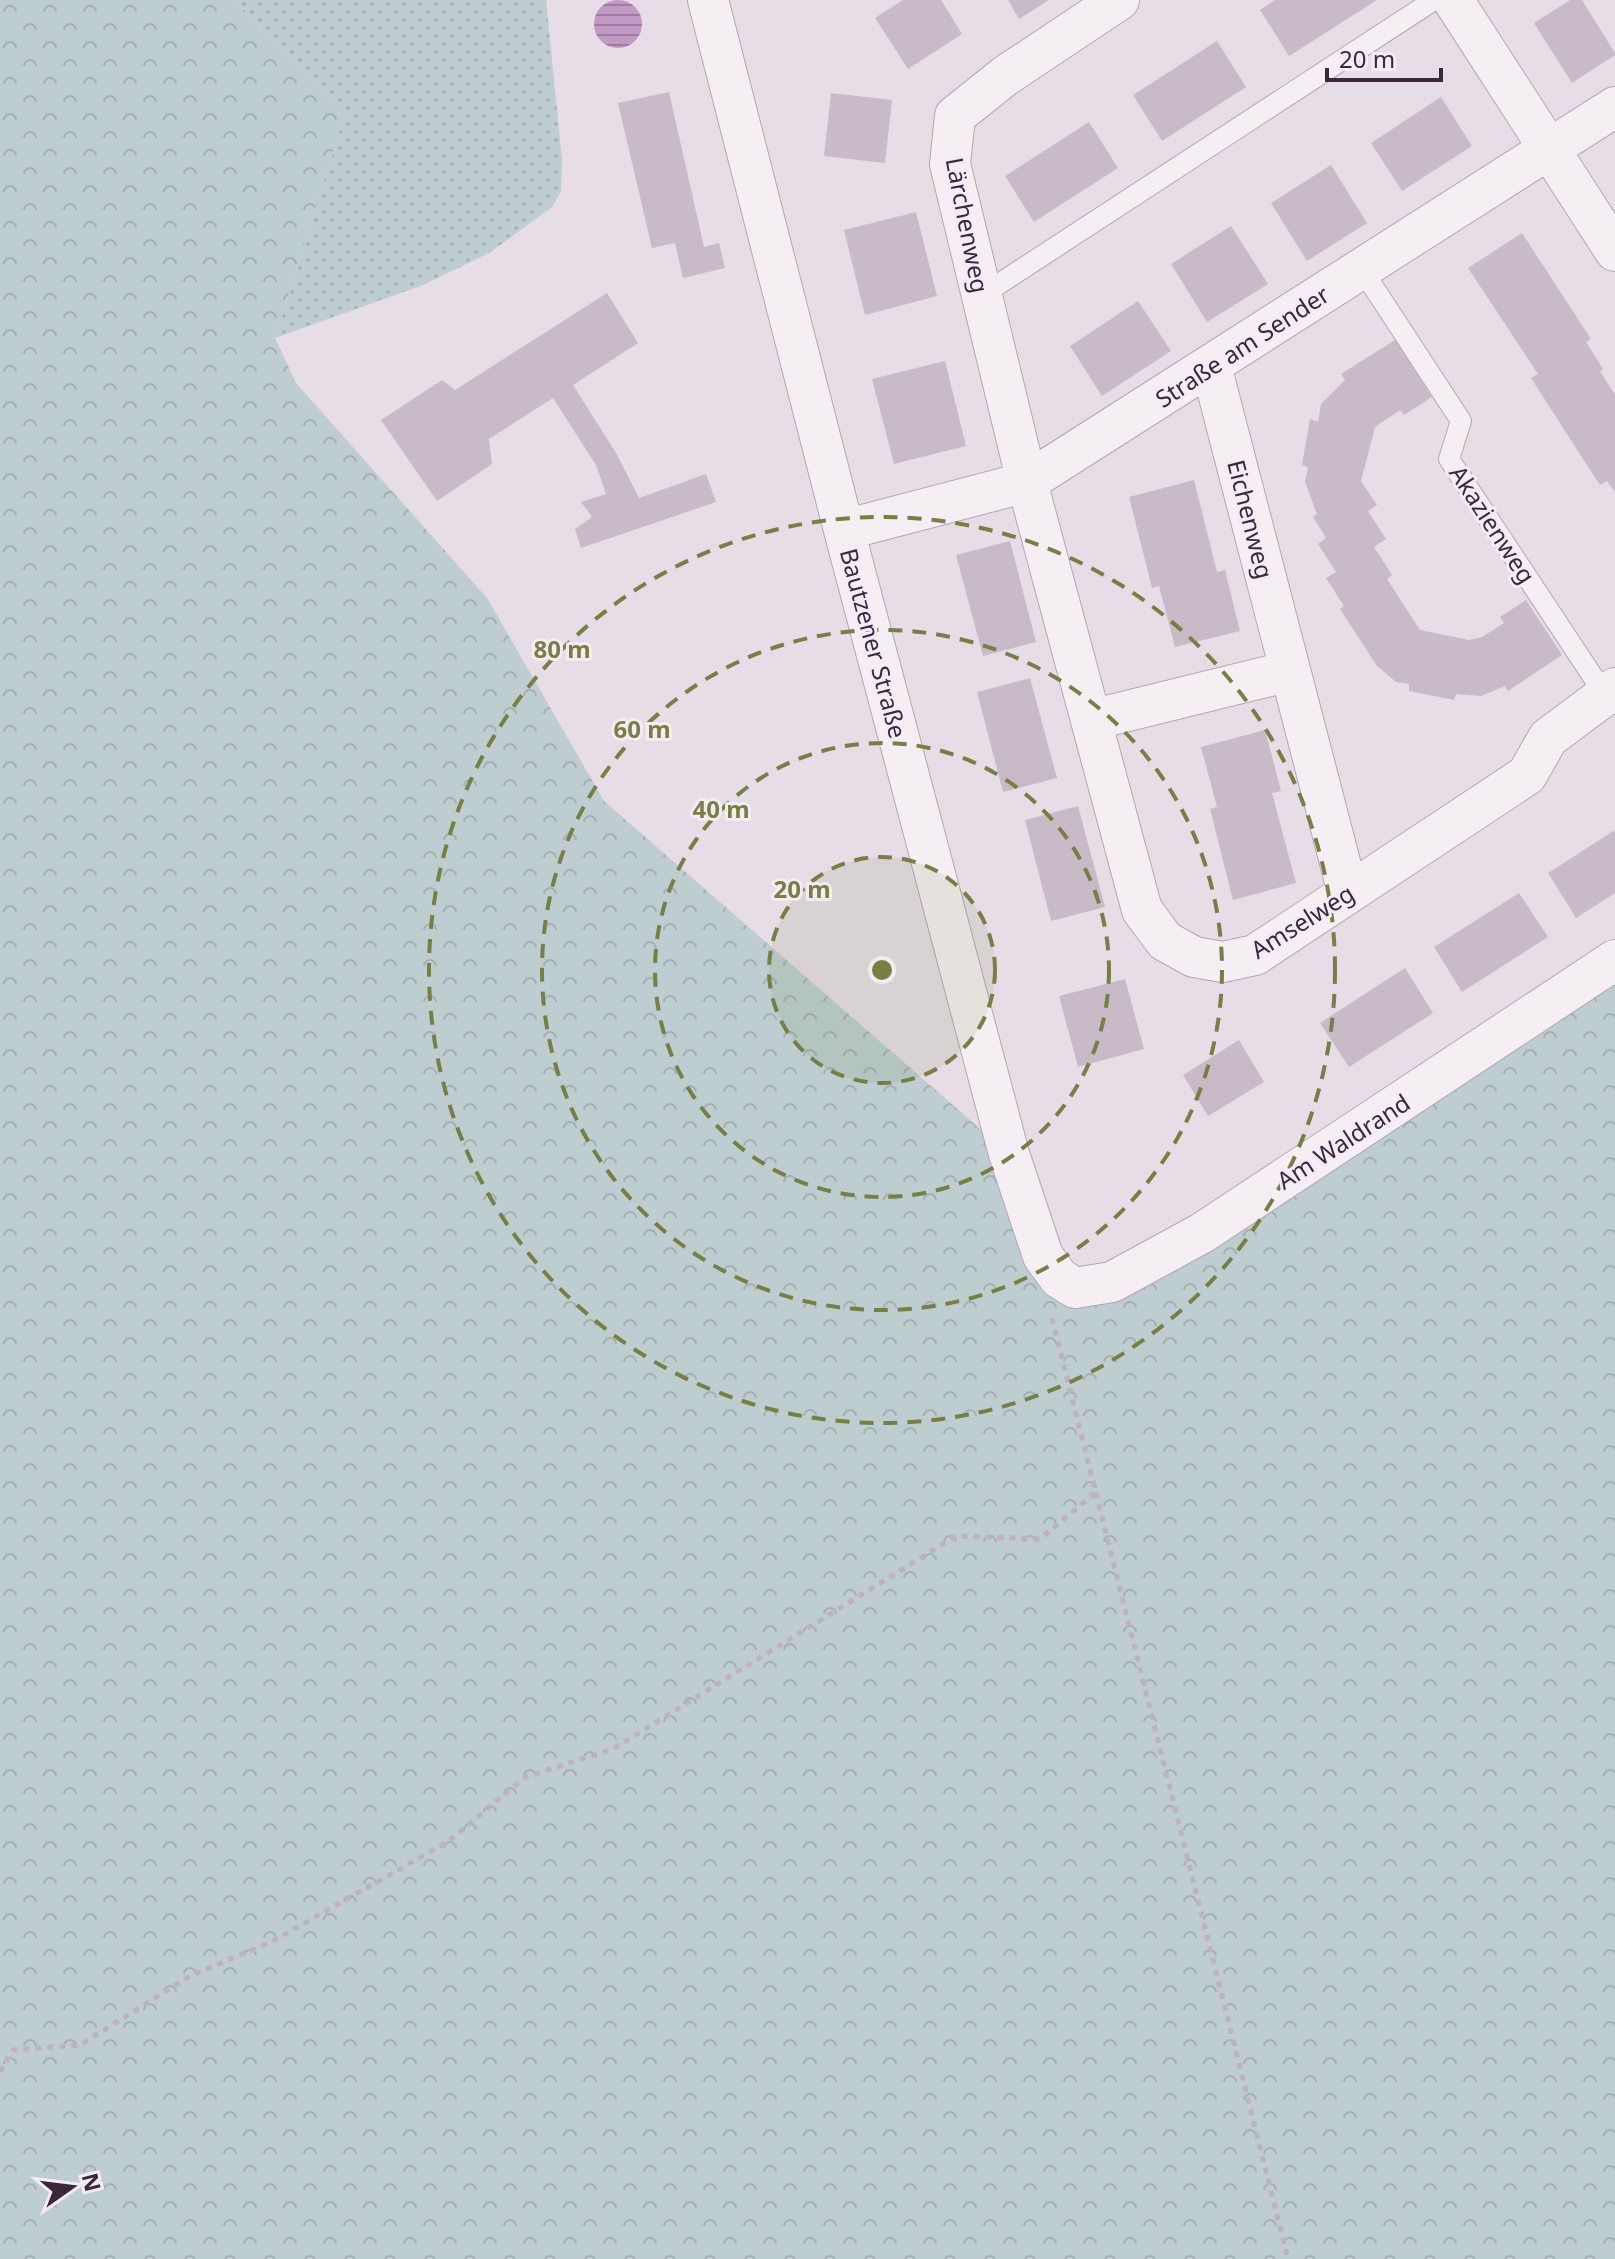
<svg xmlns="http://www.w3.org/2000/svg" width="1615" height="2259" viewBox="0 0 1615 2259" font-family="'Noto Sans',sans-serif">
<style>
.green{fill:url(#green-dots)}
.forest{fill:url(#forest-crowns)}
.water{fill:url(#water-rules)}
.building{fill:#c9bac8}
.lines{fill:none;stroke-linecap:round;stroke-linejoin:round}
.lane-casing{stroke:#b3a6b3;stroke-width:22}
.street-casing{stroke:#b3a6b3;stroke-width:42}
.path{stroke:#beb3bc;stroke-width:5;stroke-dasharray:6 6;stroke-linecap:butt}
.lane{stroke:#f5eff4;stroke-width:20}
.street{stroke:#f5eff4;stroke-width:40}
.ring{fill:none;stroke:#778040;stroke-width:4;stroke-dasharray:14 10}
.labels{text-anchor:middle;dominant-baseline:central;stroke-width:6;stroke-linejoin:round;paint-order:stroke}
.street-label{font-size:24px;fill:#3c273b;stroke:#f4ecf4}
.centre{fill:#778040;stroke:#f4ecf4;stroke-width:4}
.ring-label{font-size:24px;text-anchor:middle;font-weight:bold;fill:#778040;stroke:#f4ecf4;stroke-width:6;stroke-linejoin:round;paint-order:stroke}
</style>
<defs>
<pattern id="green-dots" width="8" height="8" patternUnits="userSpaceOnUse" patternTransform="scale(2)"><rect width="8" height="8" fill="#becdd0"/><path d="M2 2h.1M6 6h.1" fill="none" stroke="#a4b0b4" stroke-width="1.8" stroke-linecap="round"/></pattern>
<pattern id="forest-crowns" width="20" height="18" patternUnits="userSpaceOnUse" patternTransform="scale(2)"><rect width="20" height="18" fill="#becdd0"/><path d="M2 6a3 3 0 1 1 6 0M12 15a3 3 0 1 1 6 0" fill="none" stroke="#a4b0b4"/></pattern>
<pattern id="water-rules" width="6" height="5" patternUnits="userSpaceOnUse" patternTransform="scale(2)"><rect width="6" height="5" fill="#c299c5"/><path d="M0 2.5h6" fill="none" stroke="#9f7da1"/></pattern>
</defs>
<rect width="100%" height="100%" fill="#e6dde6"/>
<path class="green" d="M 234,0 L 546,0 L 562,160 L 561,191 L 552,207 L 489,253 L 423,285 L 275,338 L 346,110 Z"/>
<path class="forest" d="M 0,0 L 234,0 L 346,110 L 275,338 L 296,383 L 487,598 L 604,801 L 1009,1154 L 1075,1288 L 1615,960 L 1615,2259 L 0,2259 Z"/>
<path class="water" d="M594 24a24 24 0 1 1 48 0a24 24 0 1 1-48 0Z"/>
<path class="building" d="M 903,0 L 941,0 L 962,34 L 908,69 L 875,18 Z
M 1008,0 L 1049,0 L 1019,19 Z
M 1275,0 L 1377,0 L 1289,56 L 1260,10 Z
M 1570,0 L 1582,0 L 1615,53 L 1615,55 L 1572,83 L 1534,23 Z
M 1217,41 L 1246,87 L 1162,141 L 1133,95 Z
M 669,92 L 704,247 L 719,243 L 725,268 L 683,278 L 675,243 L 652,248 L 618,103 Z
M 831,93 L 892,100 L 885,163 L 824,156 Z
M 1441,97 L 1472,146 L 1402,191 L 1371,143 Z
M 1089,122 L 1118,168 L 1034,222 L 1005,176 Z
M 1331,165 L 1367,223 L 1307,261 L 1271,203 Z
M 916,212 L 937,296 L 865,315 L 844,230 Z
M 1231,226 L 1268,284 L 1207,322 L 1171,264 Z
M 1522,233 L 1591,339 L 1586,342 L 1603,369 L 1600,371 L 1615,395 L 1615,492 L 1607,481 L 1600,485 L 1583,459 L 1531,378 L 1538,374 L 1468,268 Z
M 607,293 L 638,343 L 573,385 L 616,453 L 639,498 L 706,474 L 716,502 L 581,548 L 575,529 L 592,517 L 581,502 L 606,494 L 596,465 L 553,398 L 489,439 L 492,464 L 437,501 L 381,420 L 442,380 L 455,390 Z
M 1138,301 L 1171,351 L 1102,396 L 1070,346 Z
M 1395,340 L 1432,397 L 1404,415 L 1400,410 L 1375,427 L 1361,481 L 1377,505 L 1368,511 L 1386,539 L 1374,547 L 1392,575 L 1387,579 L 1420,630 L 1469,640 L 1482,637 L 1504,623 L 1500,617 L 1526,600 L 1562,655 L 1508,691 L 1505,686 L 1481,696 L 1456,694 L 1454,700 L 1409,691 L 1409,684 L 1396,682 L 1377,666 L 1340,609 L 1344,606 L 1326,578 L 1336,572 L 1318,544 L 1326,538 L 1313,517 L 1317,514 L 1305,482 L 1308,467 L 1302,465 L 1310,419 L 1318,422 L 1321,404 L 1345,380 L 1341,374 Z
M 945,361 L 966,446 L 894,464 L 872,379 Z
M 1194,480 L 1217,572 L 1225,570 L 1240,631 L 1175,647 L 1159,586 L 1152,588 L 1129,497 Z
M 1010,541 L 1036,642 L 983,656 L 956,555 Z
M 1030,678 L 1057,778 L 1003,792 L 977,692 Z
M 1265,730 L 1281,791 L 1272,793 L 1296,883 L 1233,900 L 1210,809 L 1217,807 L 1201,747 Z
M 1078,806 L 1105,907 L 1051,921 L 1025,820 Z
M 1615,830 L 1615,893 L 1576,918 L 1548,873 Z
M 1519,893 L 1548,937 L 1462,992 L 1434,947 Z
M 1405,968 L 1433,1013 L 1349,1067 L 1320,1023 Z
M 1125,979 L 1144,1049 L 1078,1067 L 1059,996 Z
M 1239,1040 L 1264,1082 L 1208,1116 L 1183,1075 Z"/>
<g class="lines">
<g class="lane-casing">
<path id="lane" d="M 1361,268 L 1461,421 L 1449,459 L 1605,695
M 982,295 L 1434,0"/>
</g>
<g class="street-casing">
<path id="street" d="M 708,0 L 844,530 L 1009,1154 L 1043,1256 L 1059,1278 L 1075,1288 L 1112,1282 L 1202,1233 L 1615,960
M 1119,0 L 1005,76 L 955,116 L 950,164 L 1027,482 L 1142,910 L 1165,941 L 1194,957 L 1223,962 L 1255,955 L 1527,775 L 1548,738 L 1615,688
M 1453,0 L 1615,251
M 1211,366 L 1348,893
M 844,530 L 1027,482 L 1615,107
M 1091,720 L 1290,671"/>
</g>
<path class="path" d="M 1052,1318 L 1288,2259
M 0,2072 L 13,2050 L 80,2045 L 190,1976 L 273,1941 L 449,1841 L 525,1777 L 613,1749 L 956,1536 L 1040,1539 L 1096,1492"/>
<use href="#lane" class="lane"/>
<use href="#street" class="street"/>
</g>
<circle cx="882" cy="970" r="113" fill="#778040" fill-opacity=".12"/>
<g class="ring">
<circle cx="882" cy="970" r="113"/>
<circle cx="882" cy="970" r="227"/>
<circle cx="882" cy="970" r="340"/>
<circle cx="882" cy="970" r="453"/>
</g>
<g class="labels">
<g class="street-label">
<text transform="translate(968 225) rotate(79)">Lärchenweg</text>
<text transform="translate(1242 346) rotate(-33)">Straße am Sender</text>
<text transform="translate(1251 519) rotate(76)">Eichenweg</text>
<text transform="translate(1493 524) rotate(57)">Akazienweg</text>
<text transform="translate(874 643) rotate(75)">Bautzener Straße</text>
<text transform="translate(1302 921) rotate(-32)">Amselweg</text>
<text transform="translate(1343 1141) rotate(-33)">Am Waldrand</text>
</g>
</g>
<circle cx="882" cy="970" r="12" class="centre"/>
<g class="ring-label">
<text x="562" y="658">80 m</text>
<text x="642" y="738">60 m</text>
<text x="721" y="818">40 m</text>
<text x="802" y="898">20 m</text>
</g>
<g transform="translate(72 2187) rotate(76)" stroke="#f4ecf4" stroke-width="6" paint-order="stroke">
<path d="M0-6L14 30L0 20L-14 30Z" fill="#3c273b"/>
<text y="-12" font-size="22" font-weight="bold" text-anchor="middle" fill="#3c273b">N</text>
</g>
<path d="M1327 68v12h114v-12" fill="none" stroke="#3c273b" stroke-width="4"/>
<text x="1339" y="68" font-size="24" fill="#3c273b" stroke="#f4ecf4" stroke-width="6" paint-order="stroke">20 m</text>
</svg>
